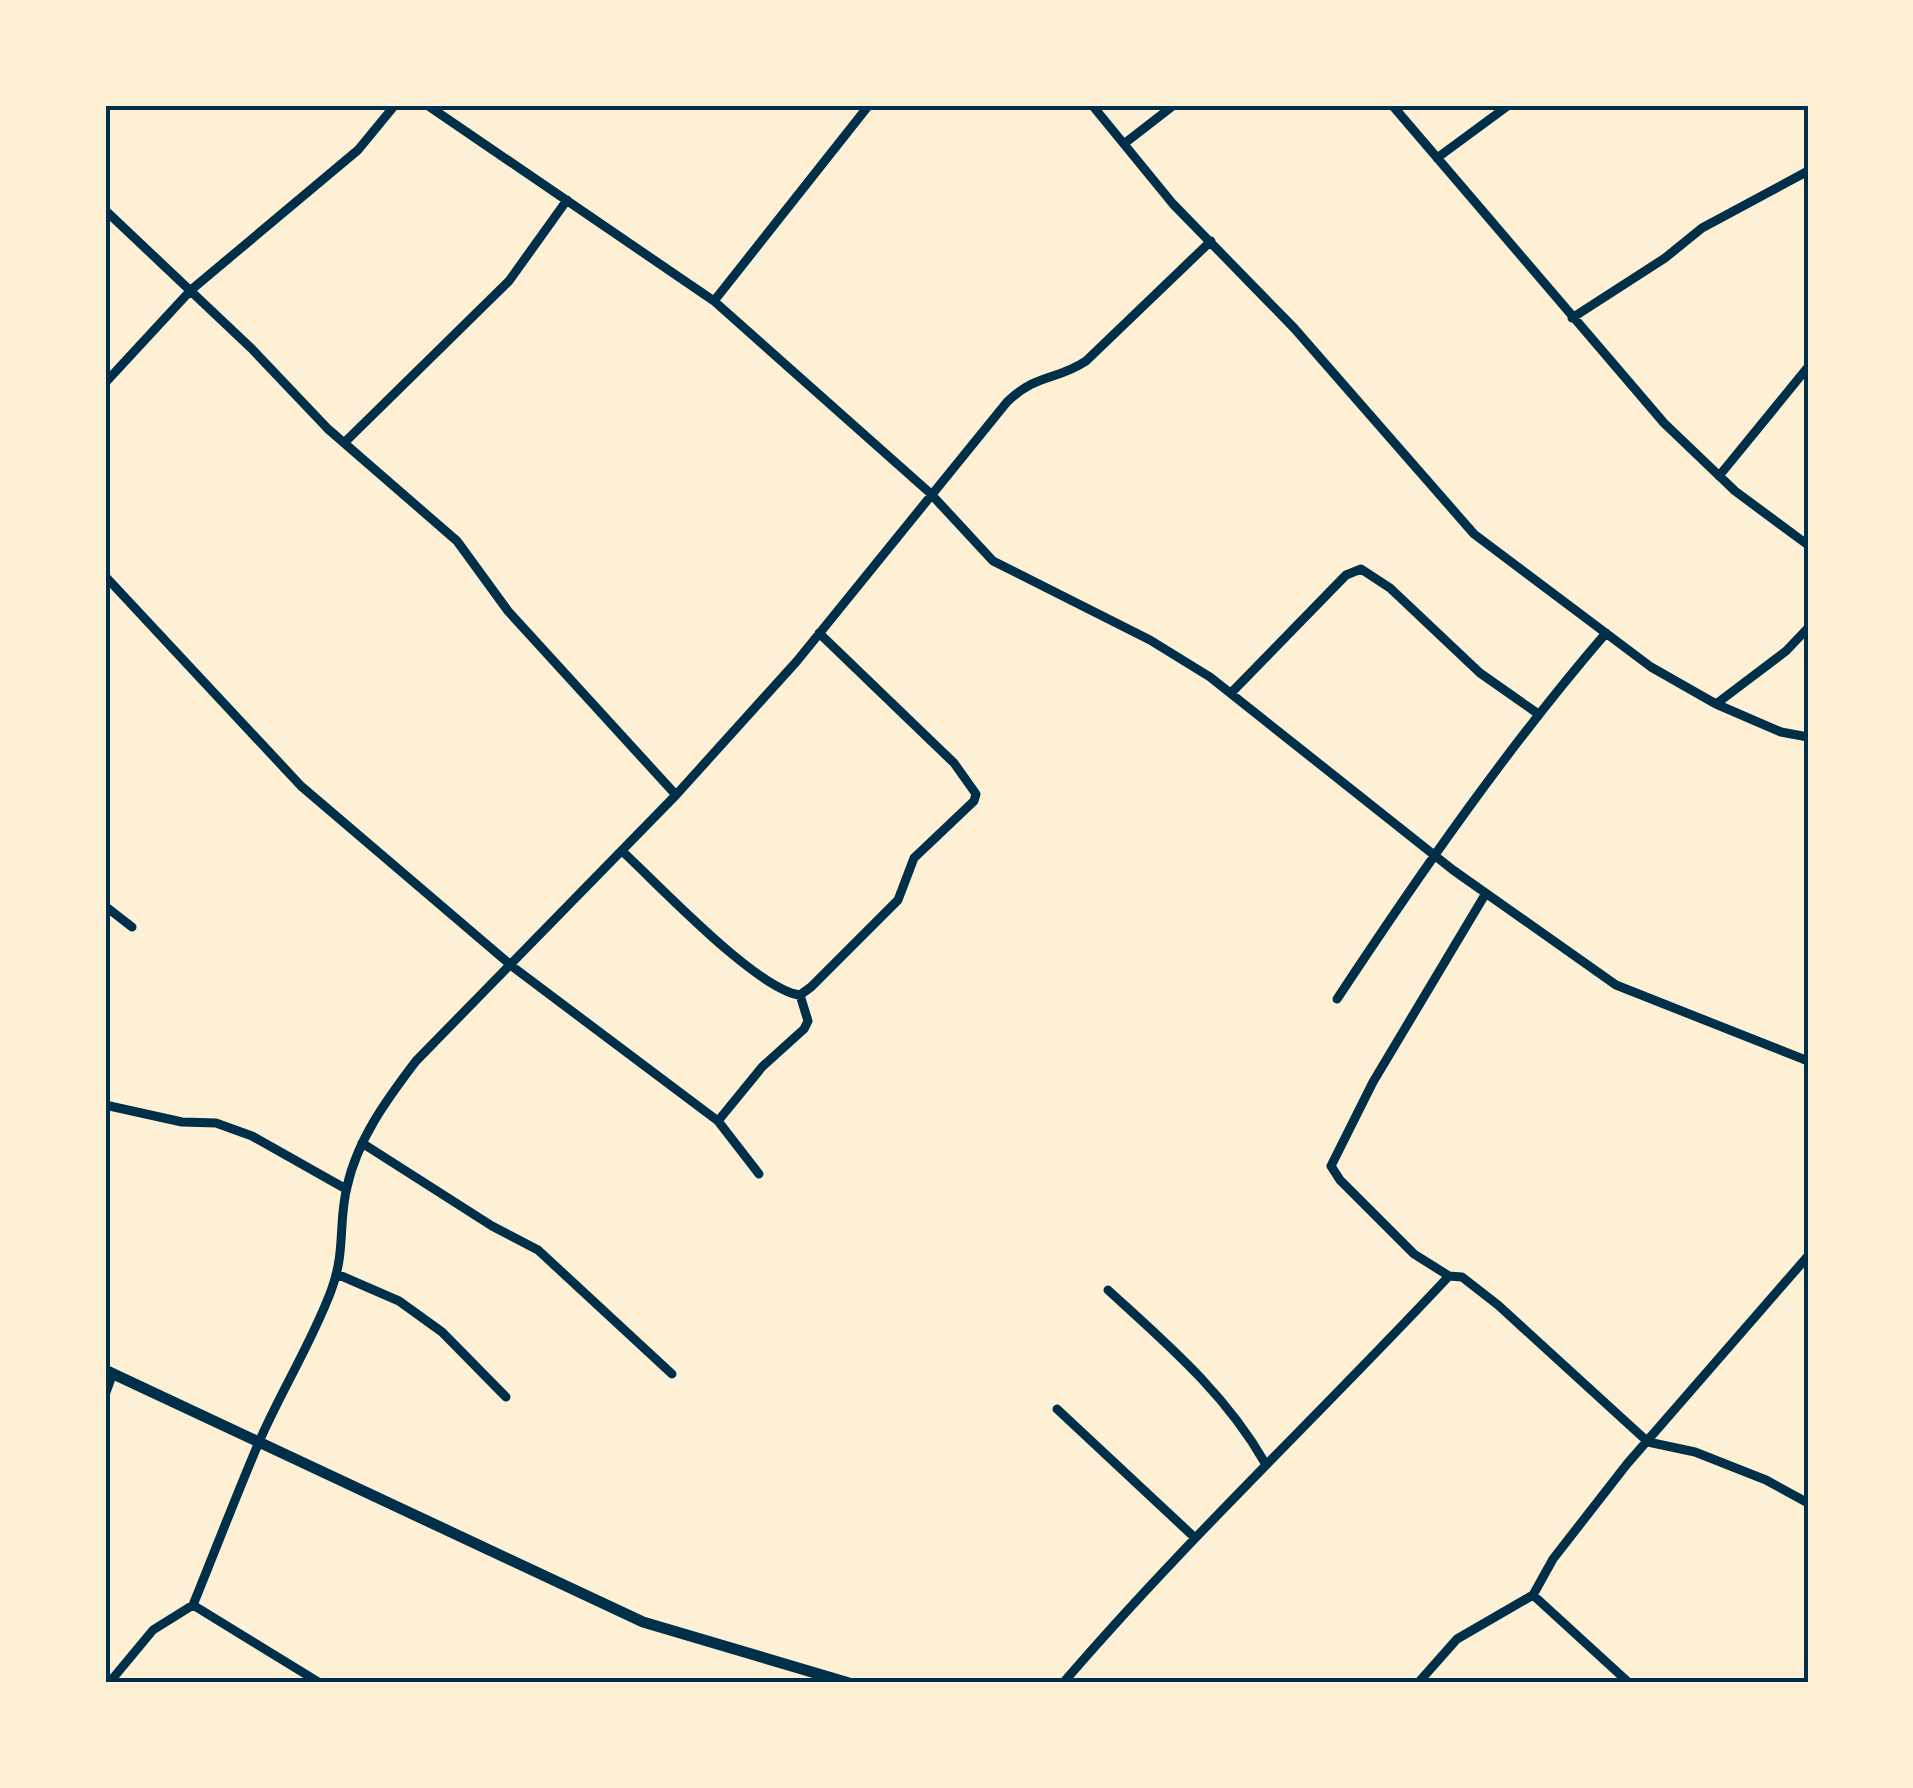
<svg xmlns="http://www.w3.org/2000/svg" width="1913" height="1788" viewBox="0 0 1913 1788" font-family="'Alegreya Sans',sans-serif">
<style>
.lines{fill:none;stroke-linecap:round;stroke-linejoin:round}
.minor{stroke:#003049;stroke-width:9}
.tertiary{stroke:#003049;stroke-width:11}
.neatline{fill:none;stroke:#003049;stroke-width:4}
</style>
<rect width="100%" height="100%" fill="#fdf0d5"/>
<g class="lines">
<path class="minor" d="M 427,105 L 714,301 L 930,493 L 993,561 L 1150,640 L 1210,677 L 1453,870 L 1616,985 L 1808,1061
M 1092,105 L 1173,204 L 1294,328 L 1474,534 L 1651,667 L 1716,704 L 1781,732 L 1808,737
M 1392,105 L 1664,423 L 1735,491 L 1808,545
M 1125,143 L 1174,105
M 1437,158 L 1509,105
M 105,210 L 252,349 L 328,429 L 457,541 L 508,611 L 676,795
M 714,301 L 869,105
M 1572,318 L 1665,258 L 1702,228 L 1808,171
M 105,383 L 191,290 L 358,150 L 395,105
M 344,443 L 509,281 L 567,200
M 1719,476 L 1808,367
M 105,576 L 301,786 L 513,967 L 718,1121 L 759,1174
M 1231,693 L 1346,575 L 1361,569 L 1390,588 L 1480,673 L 1537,713
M 1716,704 L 1786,651 L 1808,628
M 622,851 C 658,884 757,990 800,995 L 811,987 L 898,900 L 914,858 L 974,801 L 976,794 L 954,763 L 819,633
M 1486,893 L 1373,1082 L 1331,1166 L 1340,1180 L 1414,1254 L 1449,1276 L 1462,1277 L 1498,1305 L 1648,1442 L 1695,1452 L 1766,1480 L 1808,1503
M 105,906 L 132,927
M 1337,999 C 1421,872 1507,748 1606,633
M 105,1105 L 182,1122 L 216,1123 L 252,1136 L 346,1189
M 718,1121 L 762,1067 L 804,1029 L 808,1021 L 800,995
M 362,1143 L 492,1226 L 538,1250 L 672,1374
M 337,1274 L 399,1301 L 442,1332 L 506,1397
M 1108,1290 C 1167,1344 1225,1393 1265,1463
M 105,1395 L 113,1373
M 1057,1409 L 1193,1536
M 1533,1595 L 1627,1681
M 193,1605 C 215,1551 236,1496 259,1442 C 281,1391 311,1344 331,1291 C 346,1251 338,1223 347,1187 C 357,1140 387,1099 416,1061 L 676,795 L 797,661 L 1007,402 C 1037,373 1056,381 1086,361 L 1211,241
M 109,1683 L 153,1630 L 193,1605 L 320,1683
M 1063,1683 C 1185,1541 1321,1413 1449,1276
M 1418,1683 L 1457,1639 L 1533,1595 L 1553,1559 L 1627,1464 L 1808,1256"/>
<path class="tertiary" d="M 105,1370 L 643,1622 L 849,1683"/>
</g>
<rect width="1913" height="1788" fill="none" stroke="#fdf0d5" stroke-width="215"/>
<rect x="108" y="108" width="1698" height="1572" class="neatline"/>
</svg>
